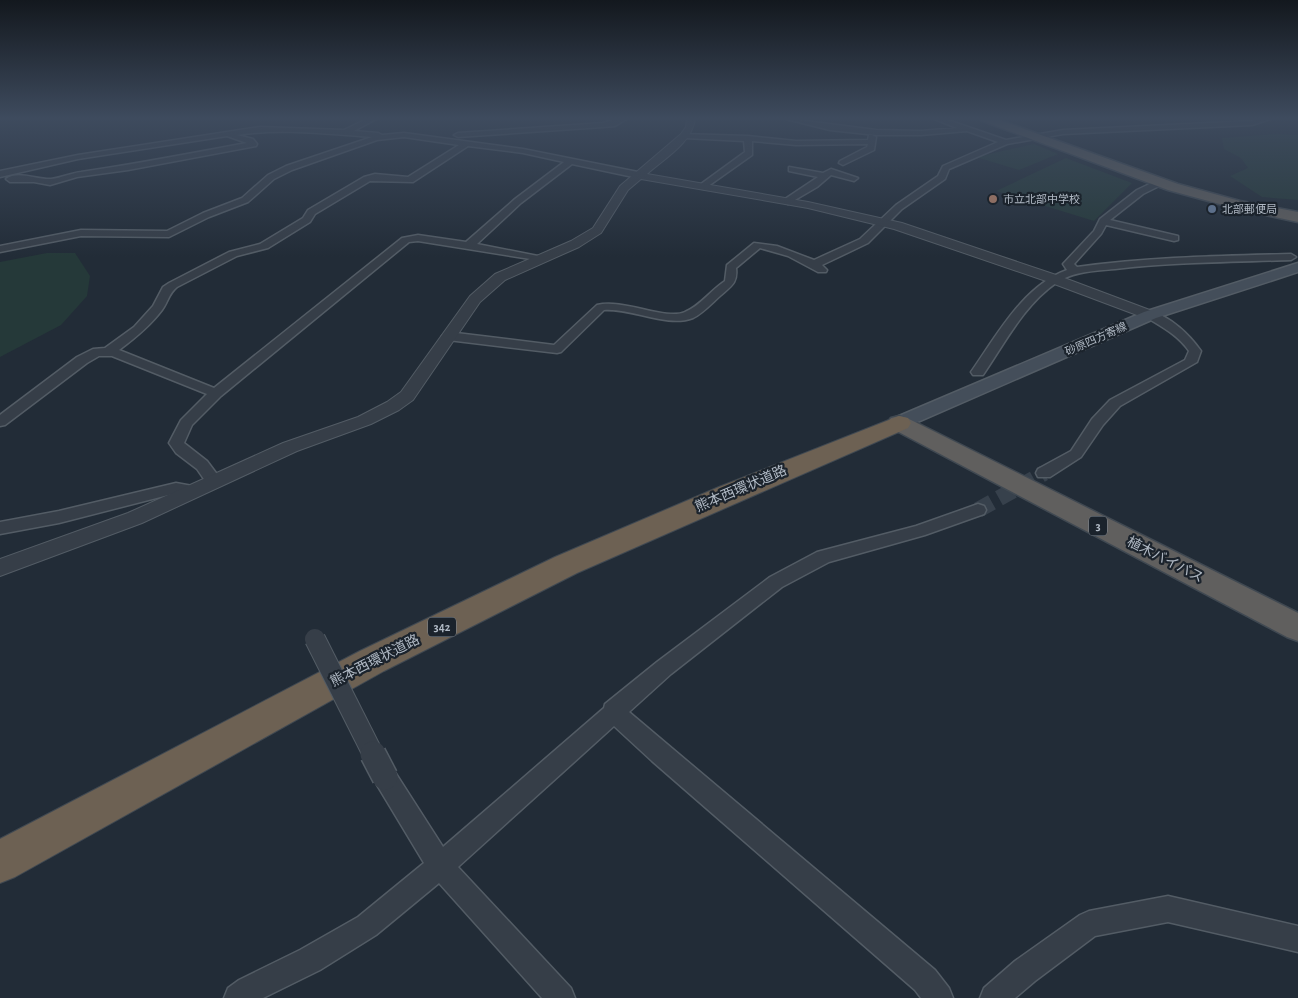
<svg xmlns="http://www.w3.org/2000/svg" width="1298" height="998" font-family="'Alegreya Sans','Noto Sans JP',sans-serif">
  <rect width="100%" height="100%" fill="#222c37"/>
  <g fill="#253939">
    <path d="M 1277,134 L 1298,135 L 1298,200 L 1262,197 L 1230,176 L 1248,168 L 1241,158 L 1224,149 L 1222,138 Z"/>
    <path d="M 1034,144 L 1058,154 L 1019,170 L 976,157 Z"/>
    <path d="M 1066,158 L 1132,183 L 1094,221 L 996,191 Z"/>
    <path d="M 47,253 L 75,253 L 90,276 L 87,296 L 61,325 L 0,357 L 0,262 Z"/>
  </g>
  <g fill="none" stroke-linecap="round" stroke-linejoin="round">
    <path stroke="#37414c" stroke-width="16" stroke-dasharray="16 8" stroke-linecap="butt" d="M 978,510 L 1044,473"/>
    <defs>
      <g id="minor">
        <path d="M 369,118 L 378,118 L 354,131 L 378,133 L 382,135 L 404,133 L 523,149 L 638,172 L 642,175 L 638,178 L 572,164 L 521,203 L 477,244 L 543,257 L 544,259 L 543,261 L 418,241 L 409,242 L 221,396 L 192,425 L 184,443 L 207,461 L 222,481 L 220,485 L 214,486 L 208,485 L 197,469 L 176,453 L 169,443 L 181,420 L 207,394 L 112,356 L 99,356 L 87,363 L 5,425 L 0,426 L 0,415 L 77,357 L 93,349 L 105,348 L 134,327 L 153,306 L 163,287 L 169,283 L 229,252 L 260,244 L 303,218 L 308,210 L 364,177 L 375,174 L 408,177 L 459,145 L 404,137 L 377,140 L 292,170 L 274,179 L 248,202 L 209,217 L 169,237 L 81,236 L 0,252 L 0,246 L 81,230 L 167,231 L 203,213 L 242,198 L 268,175 L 286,166 L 372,137 C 327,134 282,128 237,135 L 253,139 L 257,144 L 256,146 L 128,170 L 77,177 L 50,185 L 34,182 L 10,182 L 6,179 C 17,170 38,180 51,179 C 61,178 71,173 81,172 C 137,164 192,153 247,143 L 227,136 L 78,159 L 0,177 L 0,171 L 78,155 L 260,127 L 344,130 ZM 468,146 L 523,153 L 564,162 L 515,199 L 466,242 L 418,235 L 402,238 L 214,388 L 119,350 C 135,338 150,326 162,310 C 168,302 169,293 177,287 L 237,256 L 268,248 L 310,222 L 315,214 L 370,181 L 413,182 Z"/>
        <path d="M 619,118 L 628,118 L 615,126 L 603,127 L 458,137 L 454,135 L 458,133 L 603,123 Z"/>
        <path d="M 782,118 L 876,130 L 921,131 L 957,128 L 932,118 L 942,118 L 1006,140 L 1063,130 L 1252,121 L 1262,118 L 1273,118 L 1252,125 L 1063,134 L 1007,144 L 949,169 L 945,179 L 902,209 L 868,243 L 822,265 L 827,270 L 826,272 L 818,272 L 788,256 L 760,248 L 736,268 C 738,283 731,286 720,296 C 712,303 703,313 693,318 C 667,328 632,308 604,310 L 561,352 L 557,353 L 448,340 L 442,336 L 448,332 L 554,345 L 597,305 C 623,298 666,321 685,312 C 700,306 711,290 725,281 L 727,265 L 754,243 L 777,246 L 814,260 L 860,239 L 896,205 L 938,176 L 943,166 L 998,142 L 967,131 L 921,135 L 876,135 L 830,130 Z"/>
        <path d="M 682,134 L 748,136 L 796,141 L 868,140 L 869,135 L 872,135 L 876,137 L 874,150 L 843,165 L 839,163 L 840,161 L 867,147 L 868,144 L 796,145 L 752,141 L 752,155 L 704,189 L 701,188 L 701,184 L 745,152 L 744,141 L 685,138 L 681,136 Z"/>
        <path d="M 789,167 L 823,173 L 831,169 L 858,178 L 854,181 L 831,175 L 817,187 L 788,204 L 783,201 L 785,199 L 818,177 L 789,171 Z"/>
        <path d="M 1160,179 L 1163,180 L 1163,184 L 1143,194 L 1110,220 L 1178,236 L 1178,240 L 1174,241 L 1106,225 L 1101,234 L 1074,264 L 1077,267 C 1148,257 1219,256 1291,254 L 1296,257 L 1291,260 C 1232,262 1174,262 1115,269 C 1096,271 1073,271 1056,283 C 1024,305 1005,343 983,375 L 973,375 L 971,372 C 997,335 1023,286 1067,270 L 1063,264 L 1094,231 L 1100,219 L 1137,190 Z"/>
        <path d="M 1150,311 C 1171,317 1189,334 1201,351 L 1197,362 L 1120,406 L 1103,425 L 1081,457 L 1050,477 L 1038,477 L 1036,473 L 1038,469 L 1071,451 L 1092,419 L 1110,400 L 1185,360 L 1189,351 C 1178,335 1162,327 1146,317 L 1144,315 L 1146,313 Z"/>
        <path d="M 176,483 L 198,487 L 200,491 L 198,495 L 192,496 L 176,493 L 59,523 L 0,534 L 0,522 L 59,511 Z"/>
        <path d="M 978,504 L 984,506 L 986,510 L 984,514 L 925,535 L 829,562 L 782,587 L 671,674 L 629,712 L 935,970 L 949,988 L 953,998 L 921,998 L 915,990 L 652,761 L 614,726 L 458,867 L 571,988 L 575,998 L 542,998 L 439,883 L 376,935 L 320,970 L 263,998 L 224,998 L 228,988 L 239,980 L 300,950 L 358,917 L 424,863 L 377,785 L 374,777 L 377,769 L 385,766 L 393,769 L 443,847 L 604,708 L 605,704 L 657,662 L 770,577 L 817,552 L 916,526 Z"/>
        <path d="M 1168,896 L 1298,926 L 1298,952 L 1168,922 L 1095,936 L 1035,981 L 1015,998 L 980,998 L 984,988 L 1015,961 L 1080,915 L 1089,911 Z"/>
      </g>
      <path id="tertiary" d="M 687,118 L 695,118 C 693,142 665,158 647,174 L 808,202 L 902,223 L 1059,276 L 1155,312 L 1157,315 L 1155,318 L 1145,318 L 1049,282 L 894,229 L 808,208 L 641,179 L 628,190 L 601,233 L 579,247 L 505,280 L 480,302 L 413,400 L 399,410 L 371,424 L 297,451 L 142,523 L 0,576 L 0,559 L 128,513 L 283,443 L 358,417 L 387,402 L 401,392 L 470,296 L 495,274 L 571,241 L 593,228 L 620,186 L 681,134 L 686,127 Z"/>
      <path id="secondary" d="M 1298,263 L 1298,272 L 1156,318 L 906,427 L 899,429 L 892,427 L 889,423 L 892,419 L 1144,312 Z"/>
      <g id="trunk">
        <path d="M 979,118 L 994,118 L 1178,184 L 1240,201 L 1298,212 L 1298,222 L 1238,209 L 1168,190 L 980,120 Z"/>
        <path d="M 899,416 L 907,418 L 1298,613 L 1298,641 L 1287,637 L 891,428 L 887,423 L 891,418 Z"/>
      </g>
      <path id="motorway" d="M 899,416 L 908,418 L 911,423 L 908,428 L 577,573 L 384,671 L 15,877 L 0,883 L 0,839 L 360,651 L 555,557 L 719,487 Z"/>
    </defs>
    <use href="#minor" stroke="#535c65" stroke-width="3"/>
    <use href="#tertiary" stroke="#535c65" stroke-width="2"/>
    <use href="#secondary" stroke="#535c65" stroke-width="3"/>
    <use href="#trunk" stroke="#404952" stroke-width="3"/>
    <use href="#motorway" stroke="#404952" stroke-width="2"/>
    <use href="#minor" fill="#363e48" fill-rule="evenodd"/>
    <use href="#tertiary" fill="#363e48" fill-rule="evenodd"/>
    <use href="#secondary" fill="#444e5a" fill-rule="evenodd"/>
    <use href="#trunk" fill="#605f5e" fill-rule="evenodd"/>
    <use href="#motorway" fill="#6d6153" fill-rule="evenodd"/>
    <defs>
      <path id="minor-bridge-far1" d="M 315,639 L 374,756"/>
      <path id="minor-bridge" d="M 373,754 L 385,777"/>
    </defs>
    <use href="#minor-bridge-far1" stroke="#535c65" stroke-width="22" stroke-linecap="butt"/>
    <use href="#minor-bridge" stroke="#535c65" stroke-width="28" stroke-linecap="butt"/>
    <use href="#minor-bridge-far1" stroke="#363e48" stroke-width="20"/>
    <use href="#minor-bridge" stroke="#363e48" stroke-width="25"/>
  </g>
  <linearGradient id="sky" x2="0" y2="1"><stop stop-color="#13181e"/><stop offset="0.46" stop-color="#3e4b5e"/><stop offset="1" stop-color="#3e4b5e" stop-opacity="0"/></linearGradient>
  <rect width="1298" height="257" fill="url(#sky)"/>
  <circle fill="#8d6e63" stroke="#1b232c" stroke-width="2" cx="993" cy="199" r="5"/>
  <circle fill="#5c6f8a" stroke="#1b232c" stroke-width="2" cx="1212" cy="209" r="5"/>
  <g text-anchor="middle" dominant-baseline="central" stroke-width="4.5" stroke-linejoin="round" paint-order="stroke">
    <g font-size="11" fill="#b0b9c4" stroke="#1b232c" text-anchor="start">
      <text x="1003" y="199">市立北部中学校</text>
      <text x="1222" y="209">北部郵便局</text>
    </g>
    <g font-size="11" fill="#b0b9c4" stroke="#1b232c">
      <text transform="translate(1096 339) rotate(-24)">砂原四方寄線</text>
    </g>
    <g fill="#1b232c" stroke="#838c96" stroke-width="1">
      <rect x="1089" y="516.5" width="18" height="19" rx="4"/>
      <rect x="428" y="617.5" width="28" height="19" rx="4"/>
    </g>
    <g font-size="12" font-weight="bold" fill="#b0b9c4">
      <text x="1098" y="526">3</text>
      <text x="442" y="627">342</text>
    </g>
    <g font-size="14" fill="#b0b9c4" stroke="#1b232c">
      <text transform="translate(741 489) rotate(-23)">熊本西環状道路</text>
      <text transform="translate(1165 560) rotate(27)">植木バイパス</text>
      <text transform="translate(375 661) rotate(-27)">熊本西環状道路</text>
    </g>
  </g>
</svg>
